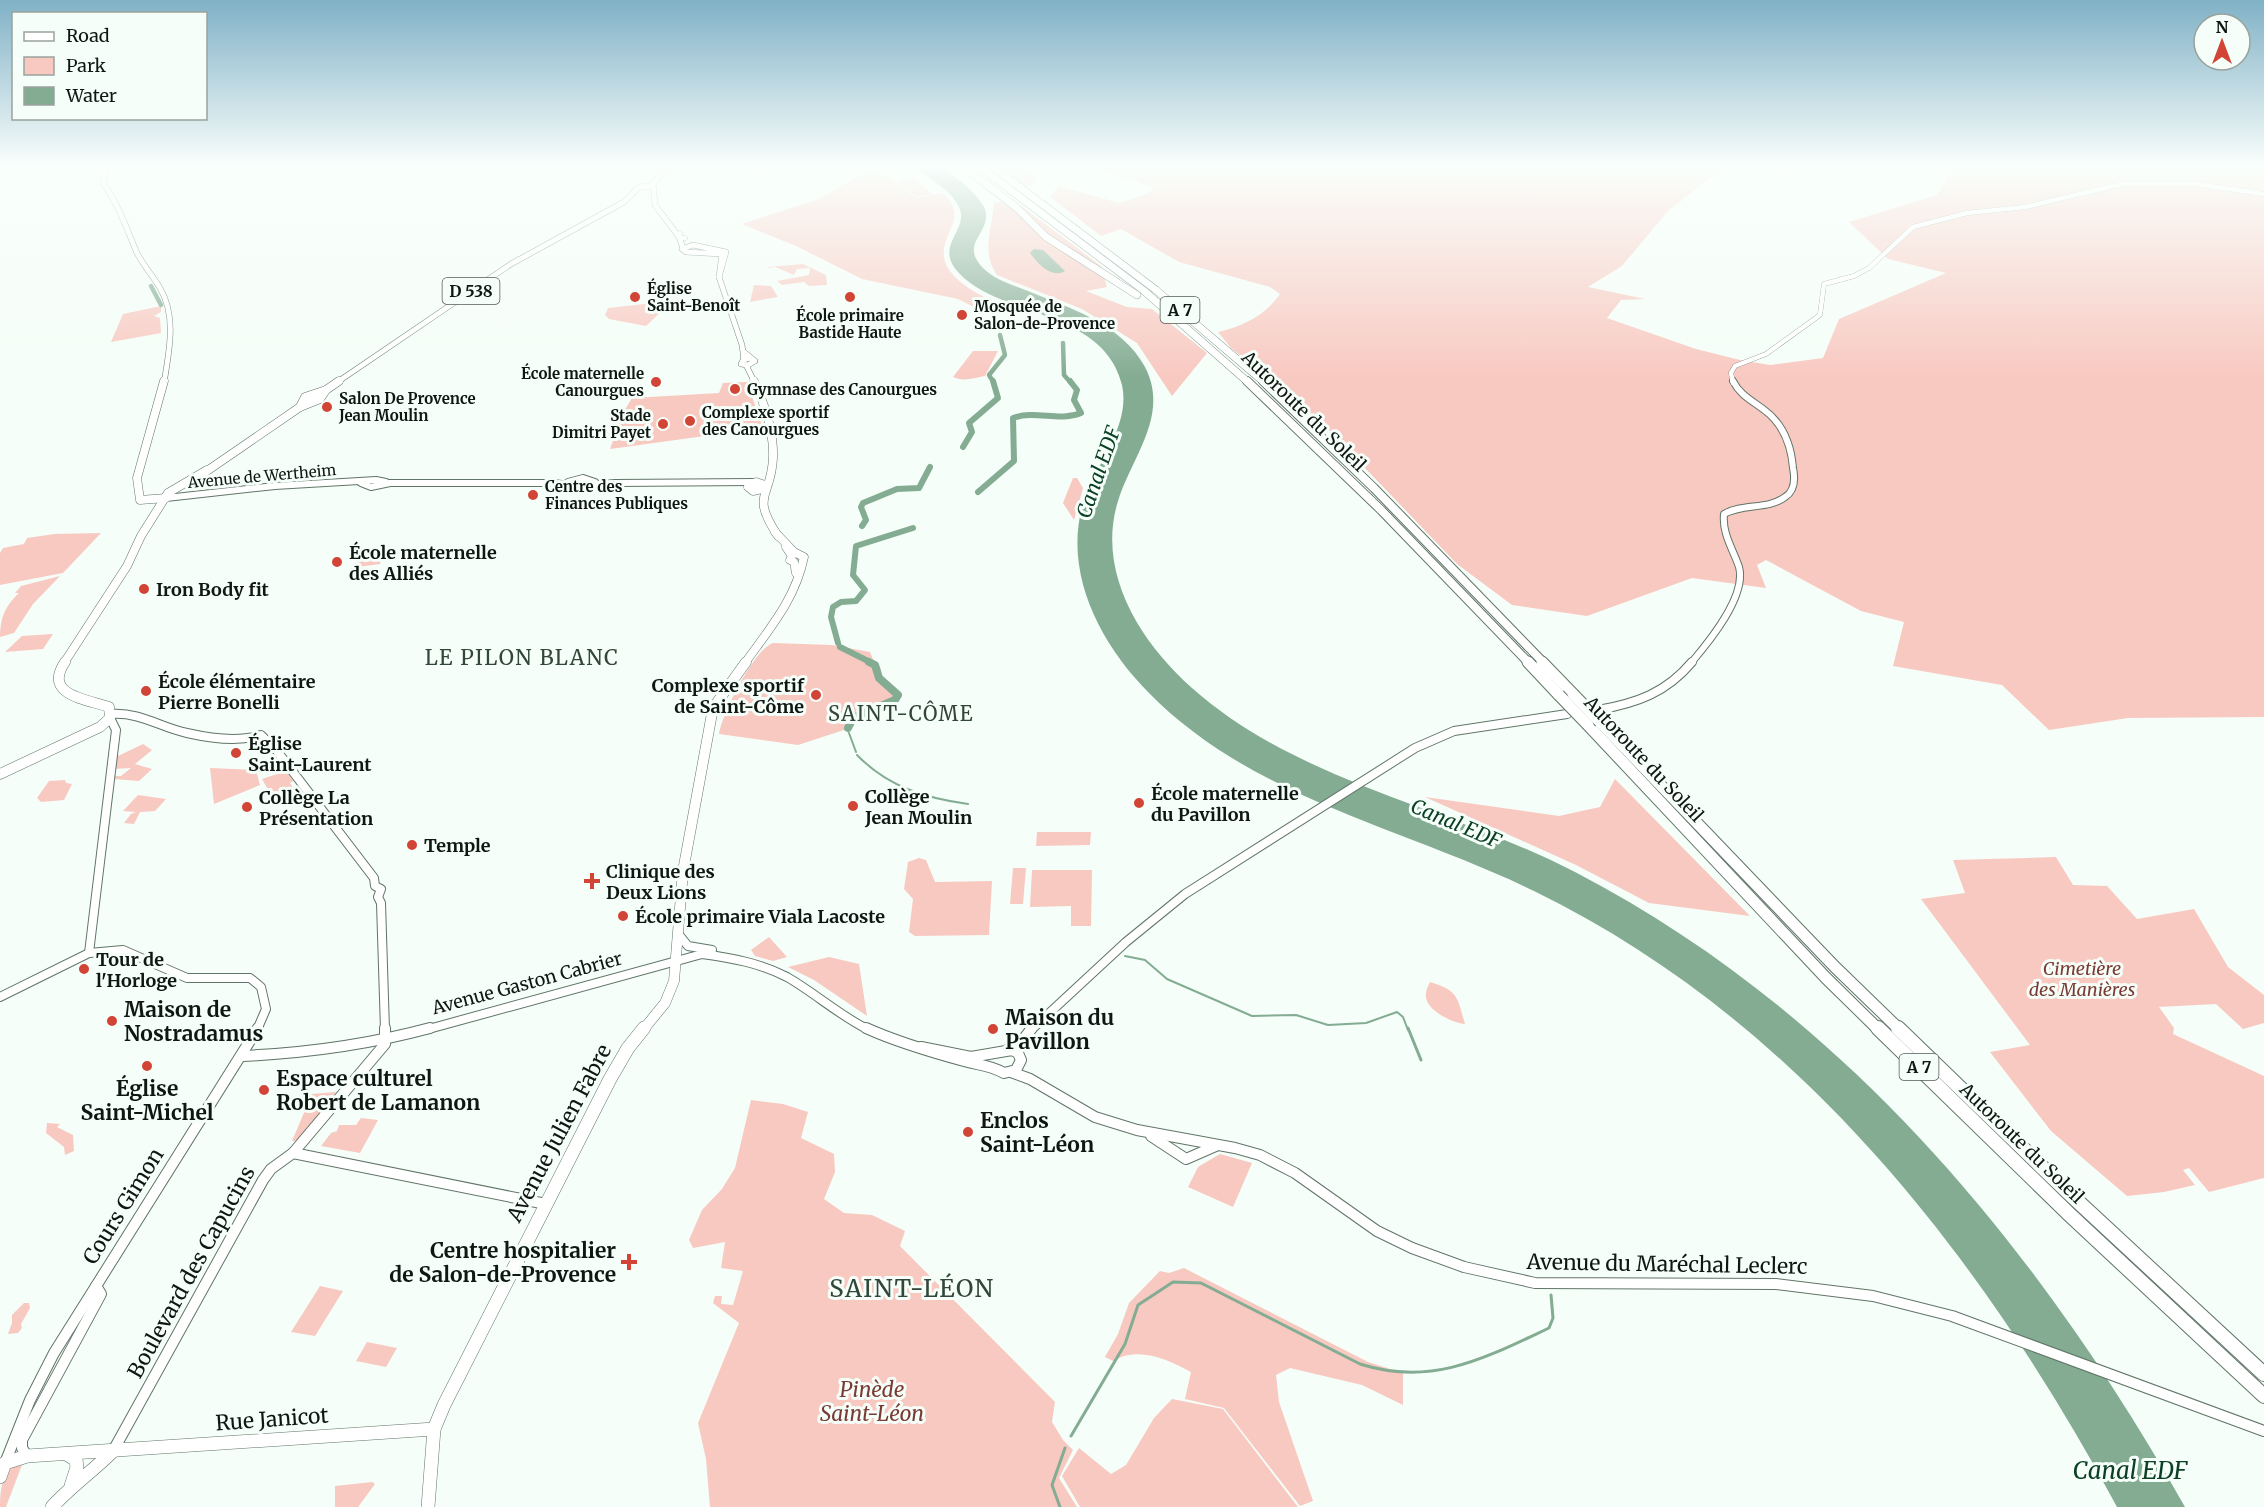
<svg xmlns="http://www.w3.org/2000/svg" width="2264" height="1507" font-family="Merriweather,serif">
  <rect width="100%" height="100%" fill="#f5fef8"/>
  <g fill="#f8c9c1">
    <path d="M 1001,167 C 1016,167 1031,166 1037,182 L 1025,188 Z"/>
    <path d="M 1095,167 L 1725,167 L 1669,210 L 1622,266 L 1588,287 L 1645,299 L 1621,300 L 1607,318 L 1696,349 L 1740,360 L 1770,365 L 1823,358 L 1839,319 L 1946,273 L 1888,259 L 1849,222 L 1937,195 L 1955,167 L 2264,167 L 2264,717 L 2128,718 L 2049,730 L 2002,685 L 1893,666 L 1904,622 L 1861,611 L 1766,560 L 1757,565 L 1766,588 L 1692,578 L 1587,616 L 1512,605 L 1457,564 L 1319,420 L 1231,348 L 1218,332 C 1243,326 1265,316 1280,294 L 1270,287 L 1179,262 L 1121,229 L 1101,236 L 1050,197 L 1059,186 L 1119,203 L 1147,194 L 1154,188 Z"/>
    <path d="M 867,171 L 891,178 L 916,198 L 942,193 C 978,223 921,241 955,277 C 968,290 983,296 999,305 L 999,309 L 982,316 L 980,310 L 958,299 L 862,279 L 796,246 L 742,224 L 819,199 Z"/>
    <path d="M 913,178 L 932,194 L 916,197 L 897,181 Z"/>
    <path d="M 1012,199 L 1101,266 L 1107,287 L 1086,291 L 1127,307 L 1152,309 L 1207,353 L 1172,396 L 1137,343 L 1082,309 L 997,275 C 981,253 992,228 994,203 Z"/>
    <path d="M 803,264 L 826,275 L 827,285 L 809,286 L 804,282 L 782,285 L 777,281 L 809,275 L 810,268 L 797,269 L 794,275 L 775,267 L 768,268 L 768,267 Z"/>
    <path d="M 754,285 L 771,286 L 778,297 L 750,302 Z"/>
    <path d="M 662,302 L 662,308 L 665,308 L 646,326 L 609,319 L 605,315 L 608,308 Z"/>
    <path d="M 161,306 L 161,312 L 154,316 L 160,318 L 161,333 L 111,342 L 123,314 Z"/>
    <path d="M 973,351 L 998,351 L 985,376 C 974,378 963,382 953,377 Z"/>
    <path d="M 747,382 L 763,428 L 610,449 L 623,413 L 632,398 L 719,393 L 723,383 Z"/>
    <path d="M 1073,478 L 1077,478 L 1083,488 L 1074,520 L 1063,503 Z"/>
    <path d="M 101,533 L 63,573 L 0,585 L 0,553 L 3,548 L 24,544 L 27,538 L 54,534 Z"/>
    <path d="M 384,546 L 380,564 L 358,567 L 363,549 Z"/>
    <path d="M 60,576 L 33,604 L 14,633 L 0,637 C 0,618 5,606 19,593 L 15,593 L 21,586 Z"/>
    <path d="M 53,634 L 43,649 L 5,652 L 22,636 Z"/>
    <path d="M 773,643 L 832,645 L 870,652 L 874,662 L 881,669 L 880,674 L 897,693 L 898,702 L 857,718 L 850,728 L 798,745 L 719,734 C 722,714 754,649 773,643 Z"/>
    <path d="M 143,744 L 152,750 L 135,764 L 152,769 L 139,781 L 113,779 L 114,776 L 121,776 L 131,768 L 114,769 L 116,757 Z"/>
    <path d="M 210,768 L 256,770 L 260,785 L 214,804 Z"/>
    <path d="M 286,771 L 293,781 L 290,783 L 293,788 L 277,797 L 274,791 L 270,793 L 262,779 Z"/>
    <path d="M 1615,779 L 1750,916 L 1649,903 L 1576,865 L 1425,797 L 1559,816 L 1600,807 Z"/>
    <path d="M 65,780 L 66,783 L 72,784 L 64,800 L 41,802 L 37,798 L 49,781 Z"/>
    <path d="M 138,795 L 166,799 L 155,811 L 140,812 L 134,824 L 124,823 L 131,814 L 136,812 L 123,811 Z"/>
    <path d="M 1037,832 L 1091,832 L 1090,845 L 1036,846 Z"/>
    <path d="M 2056,857 L 2073,885 L 2107,886 L 2137,919 L 2194,909 L 2228,967 L 2264,995 L 2264,1023 L 2243,1029 L 2216,1004 L 2159,1007 L 2174,1028 L 2173,1034 L 2264,1076 L 2264,1178 L 2209,1192 L 2189,1168 L 2183,1170 L 2195,1185 L 2164,1192 L 2127,1196 L 2051,1131 L 1990,1052 L 2030,1045 L 1921,899 L 1965,893 L 1953,860 Z"/>
    <path d="M 919,858 L 926,860 L 935,882 L 992,881 L 989,935 L 915,936 L 909,932 L 913,899 L 904,889 L 908,862 Z"/>
    <path d="M 1013,868 L 1026,868 L 1023,904 L 1010,904 Z"/>
    <path d="M 1032,870 L 1092,870 L 1091,926 L 1071,926 L 1071,906 L 1030,907 Z"/>
    <path d="M 769,937 L 787,957 L 773,961 L 755,956 L 751,950 Z"/>
    <path d="M 829,957 L 859,964 L 867,1016 L 814,980 L 788,967 Z"/>
    <path d="M 1430,982 C 1459,991 1457,997 1465,1024 C 1453,1023 1427,1011 1426,997 C 1425,992 1428,986 1430,982 Z"/>
    <path d="M 336,1092 L 300,1142 L 292,1141 L 312,1094 Z"/>
    <path d="M 751,1100 L 783,1104 L 808,1112 L 801,1138 L 834,1154 L 835,1172 L 824,1199 L 844,1213 L 872,1215 L 905,1231 L 900,1246 L 1055,1402 L 1052,1422 L 1063,1440 L 1073,1450 L 1059,1478 L 1077,1507 L 710,1507 L 706,1459 L 698,1423 L 739,1323 L 713,1303 L 715,1296 L 722,1296 L 721,1304 L 733,1305 L 743,1271 L 721,1268 L 725,1242 L 693,1248 L 689,1240 L 702,1210 L 722,1189 L 735,1168 Z"/>
    <path d="M 361,1118 L 378,1120 L 360,1153 L 321,1146 L 331,1133 L 337,1131 L 339,1125 L 356,1125 Z"/>
    <path d="M 47,1123 L 60,1124 L 57,1127 L 73,1135 L 74,1151 L 65,1155 L 64,1147 L 46,1133 Z"/>
    <path d="M 1220,1154 L 1252,1163 L 1233,1207 L 1188,1187 L 1198,1167 Z"/>
    <path d="M 1184,1268 L 1368,1362 L 1403,1373 L 1403,1405 L 1362,1385 L 1290,1368 L 1276,1375 L 1279,1402 L 1313,1501 L 1300,1506 L 1224,1408 L 1185,1399 L 1191,1372 C 1167,1359 1138,1346 1113,1361 L 1105,1357 L 1118,1334 L 1129,1303 L 1160,1271 L 1169,1273 Z"/>
    <path d="M 320,1286 L 343,1291 L 315,1336 L 291,1332 Z"/>
    <path d="M 24,1303 L 29,1303 L 30,1308 L 21,1324 L 22,1328 L 18,1333 L 8,1334 L 12,1323 L 12,1315 Z"/>
    <path d="M 367,1342 L 397,1348 L 386,1367 L 356,1361 Z"/>
    <path d="M 1172,1399 L 1223,1409 L 1298,1507 L 1080,1507 L 1062,1476 L 1079,1448 L 1111,1474 L 1126,1465 L 1154,1418 Z"/>
    <path d="M 23,1462 L 6,1507 L 0,1507 C 0,1488 2,1468 23,1462 Z"/>
    <path d="M 372,1482 L 375,1484 L 358,1507 L 335,1507 L 335,1486 Z"/>
  </g>
  <g fill="#84ac93">
    <path d="M 915,167 C 925,167 937,166 945,170 C 956,176 985,200 986,213 C 988,236 960,244 983,268 C 995,280 1013,285 1028,291 C 1070,308 1122,324 1145,367 C 1170,415 1132,456 1118,501 C 1096,572 1140,642 1192,688 C 1299,783 1450,807 1575,872 C 1843,1011 2038,1247 2185,1507 L 2117,1507 C 1981,1255 1797,1019 1534,891 C 1405,828 1253,799 1149,693 C 1096,640 1057,561 1089,487 C 1103,456 1130,421 1122,385 C 1104,312 1010,318 964,278 C 928,246 971,232 959,207 C 952,191 929,178 915,167 Z"/>
    <path d="M 1034,249 L 1043,250 L 1065,271 C 1052,279 1038,264 1030,253 Z"/>
  </g>
  <g fill="none" stroke-linecap="round" stroke-linejoin="round">
    <g stroke="#84ac93" stroke-width="2">
      <path d="M 849,733 L 856,752"/>
      <path d="M 857,755 C 888,787 925,798 968,804"/>
      <path d="M 1125,956 L 1145,960 L 1167,979 L 1252,1016 L 1296,1015 L 1328,1025 L 1366,1023 L 1397,1012 L 1403,1017 L 1408,1030"/>
    </g>
    <g stroke="#84ac93" stroke-width="3">
      <path d="M 1408,1028 L 1421,1060"/>
      <path d="M 1071,1436 L 1125,1344 L 1138,1305 L 1173,1282 L 1201,1283 L 1360,1364 C 1432,1387 1485,1358 1549,1328 L 1553,1318 L 1551,1295"/>
      <path d="M 1060,1507 L 1052,1485 L 1065,1448"/>
    </g>
    <g stroke="#84ac93" stroke-width="4.5">
      <path d="M 151,286 L 161,305"/>
      <path d="M 1063,343 L 1064,375 L 1071,383"/>
      <path d="M 994,383 L 989,375 L 1005,355 L 1000,335"/>
    </g>
    <g stroke="#84ac93" stroke-width="6">
      <path d="M 963,447 L 972,432 L 969,423 L 998,398 L 993,381"/>
      <path d="M 978,492 L 1014,461 L 1013,418 C 1035,410 1060,422 1081,413 L 1074,400 L 1077,390 L 1070,381"/>
      <path d="M 862,526 L 866,520 L 861,507 L 863,503 L 897,489 L 919,488 L 930,467"/>
      <path d="M 838,643 L 831,617 L 833,607 L 841,602 L 856,601 L 865,590 L 853,575 L 856,546 L 913,528"/>
      <path d="M 840,647 L 872,663"/>
    </g>
    <path stroke="#84ac93" stroke-width="8" d="M 848,728 L 853,718 L 895,700 L 898,695 L 879,678 L 875,665 L 869,662"/>
    <defs>
      <g id="minor-far3">
        <path d="M 680,233 L 680,238 L 685,238"/>
        <path d="M 1733,383 L 1731,373 L 1735,366 L 1766,354 L 1820,315 L 1824,284 L 1854,276 L 1869,268 L 1913,227 L 1967,213 L 2025,207 L 2122,184 L 2196,184 L 2264,194"/>
      </g>
      <g id="minor-far2">
        <path d="M 568,482 L 583,478 L 595,482"/>
        <path d="M 361,483 L 371,487 L 390,483 L 553,483 L 579,486 L 615,483 L 754,482"/>
        <path d="M 166,498 L 275,486 L 376,480 L 386,482"/>
        <path d="M 1691,663 C 1709,642 1747,596 1739,567 C 1733,549 1722,534 1724,514 C 1743,503 1768,510 1785,497 C 1795,491 1795,478 1793,468 C 1791,444 1783,423 1763,409 C 1751,400 1740,395 1733,381"/>
      </g>
      <g id="minor-far1">
        <path d="M 1598,710 C 1637,703 1666,693 1692,662"/>
        <path d="M 111,714 C 141,712 159,727 187,733 C 209,738 240,742 261,735 L 277,751 L 374,878 L 375,886 L 381,889 L 378,897 L 381,903 L 385,1030"/>
        <path d="M 680,936 L 688,946 L 712,950"/>
        <path d="M 89,953 L 116,730 L 110,718"/>
        <path d="M 0,997 L 89,953 L 123,950 L 187,978 L 250,978 L 261,987 L 266,1009 L 257,1030"/>
        <path d="M 425,1030 L 702,954 C 732,958 760,963 787,977 C 815,993 840,1016 869,1030"/>
        <path d="M 1031,1030 L 1126,942 L 1185,894 L 1415,748 L 1454,731 L 1567,714"/>
      </g>
      <g id="minor">
        <path d="M 866,1028 C 897,1042 931,1052 964,1061 C 981,1066 987,1064 1004,1073 L 1016,1070 L 1021,1060 L 1018,1053 L 1012,1050 L 971,1057 L 921,1047"/>
        <path d="M 1008,1049 L 1022,1041 L 1032,1028"/>
        <path d="M 242,1056 C 307,1053 367,1045 430,1028"/>
        <path d="M 1011,1072 L 1030,1079 L 1095,1117 L 1137,1130 L 1235,1148 L 1260,1155 L 1295,1173 L 1377,1231 L 1412,1248 L 1464,1267 L 1535,1283 L 1776,1284 L 1873,1296 L 1952,1316 L 2264,1431"/>
        <path d="M 1151,1136 L 1186,1159 L 1218,1145"/>
        <path d="M 293,1153 L 546,1204"/>
        <path d="M 113,1451 L 263,1180 L 271,1169 L 293,1153 L 385,1044 L 385,1028"/>
        <path d="M 27,1456 L 22,1448 L 22,1440 L 101,1294 L 96,1286"/>
        <path d="M 5,1463 L 30,1400 L 54,1353 L 258,1028"/>
      </g>
      <g id="major-far3">
        <path d="M 107,167 L 103,182 C 119,206 126,227 137,253 C 143,265 153,276 160,288 C 177,317 169,351 164,383"/>
        <path d="M 667,167 L 653,184 L 655,205 L 679,237 L 683,248"/>
        <path d="M 693,245 L 726,252 L 719,277 L 722,254 L 686,252 L 682,249 Z"/>
        <path d="M 719,277 L 742,345 L 744,360"/>
        <path d="M 744,352 L 755,361 L 748,365 L 741,364 L 743,360 L 750,358"/>
        <path d="M 746,365 L 755,383"/>
        <path d="M 336,383 L 511,264 L 624,202 L 639,187 L 652,186"/>
      </g>
      <g id="major-far2">
        <path d="M 164,381 L 137,478 L 140,500 L 166,498"/>
        <path d="M 754,381 C 765,405 774,433 773,458 C 771,499 750,494 778,536"/>
        <path d="M 300,407 L 305,397 L 326,390 L 339,381"/>
        <path d="M 204,473 L 300,407 L 320,399 L 326,390"/>
        <path d="M 762,489 L 753,491 L 748,487 L 756,482 L 765,485"/>
        <path d="M 786,547 L 792,556 L 790,560 L 794,562 L 796,573"/>
        <path d="M 64,663 L 127,566 L 141,536 L 168,493 L 207,470"/>
        <path d="M 745,663 C 770,628 795,600 804,557 L 794,552 L 775,532"/>
      </g>
      <g id="major-far1">
        <path d="M 0,774 L 100,727 L 110,718 L 109,707 C 85,699 43,695 65,662"/>
        <path d="M 643,1030 L 665,1003 L 674,981 L 683,871 L 713,708 L 746,662"/>
      </g>
      <g id="major">
        <path d="M 68,1455 L 76,1460 L 77,1467 L 71,1486"/>
        <path d="M 0,1477 L 5,1463 L 27,1456 L 434,1429"/>
        <path d="M 52,1507 C 71,1486 93,1471 113,1451"/>
        <path d="M 428,1507 L 434,1429 L 444,1405 L 610,1079 L 628,1048 L 644,1028"/>
      </g>
      <g id="highway-far3">
        <path d="M 964,167 L 1016,207 L 1046,237 L 1137,295"/>
        <path d="M 980,167 L 1143,290 L 1249,383"/>
        <path d="M 993,167 L 1156,290 L 1265,383"/>
      </g>
      <g id="highway-far2">
        <path d="M 1247,381 L 1381,510 L 1529,663"/>
        <path d="M 1263,381 L 1374,488 L 1544,663"/>
      </g>
      <g id="highway-far1">
        <path d="M 1528,662 L 1559,695"/>
        <path d="M 1542,662 L 1573,694"/>
        <path d="M 1600,722 L 1835,967 L 1900,1030"/>
        <path d="M 1588,725 L 1826,978 L 1879,1030"/>
      </g>
      <g id="highway">
        <path d="M 1878,1028 L 2070,1215 L 2264,1396"/>
        <path d="M 1898,1028 L 2073,1197 L 2264,1374"/>
      </g>
    </defs>
    <use href="#minor-far3" stroke="#617568" stroke-width="5"/>
    <use href="#minor-far2" stroke="#617568" stroke-width="8"/>
    <use href="#minor-far1" stroke="#617568" stroke-width="10"/>
    <use href="#minor" stroke="#617568" stroke-width="12"/>
    <use href="#major-far3" stroke="#617568" stroke-width="6"/>
    <use href="#major-far2" stroke="#617568" stroke-width="9"/>
    <use href="#major-far1" stroke="#617568" stroke-width="11"/>
    <use href="#major" stroke="#617568" stroke-width="14"/>
    <use href="#highway-far3" stroke="#617568" stroke-width="8"/>
    <use href="#highway-far2" stroke="#617568" stroke-width="10"/>
    <use href="#highway-far1" stroke="#617568" stroke-width="13"/>
    <use href="#highway" stroke="#617568" stroke-width="16"/>
    <use href="#minor-far3" stroke="#fff" stroke-width="4.5"/>
    <use href="#minor-far2" stroke="#fff" stroke-width="6"/>
    <use href="#minor-far1" stroke="#fff" stroke-width="8"/>
    <use href="#minor" stroke="#fff" stroke-width="10"/>
    <use href="#major-far3" stroke="#fff" stroke-width="5"/>
    <use href="#major-far2" stroke="#fff" stroke-width="8"/>
    <use href="#major-far1" stroke="#fff" stroke-width="10"/>
    <use href="#major" stroke="#fff" stroke-width="13"/>
    <use href="#highway-far3" stroke="#fff" stroke-width="7"/>
    <use href="#highway-far2" stroke="#fff" stroke-width="8"/>
    <use href="#highway-far1" stroke="#fff" stroke-width="11"/>
    <use href="#highway" stroke="#fff" stroke-width="14"/>
    <defs>
      <g id="highway-bridge">
        <path d="M 1573,694 L 1600,722"/>
        <path d="M 1559,695 L 1588,725"/>
      </g>
    </defs>
    <use href="#highway-bridge" stroke="#617568" stroke-width="13" stroke-linecap="butt"/>
    <use href="#highway-bridge" stroke="#fff" stroke-width="11"/>
  </g>
  <linearGradient id="sky" x2="0" y2="1"><stop stop-color="#80b1c6"/><stop offset="0.44" stop-color="#fafffc"/><stop offset="1" stop-color="#fafffc" stop-opacity="0"/></linearGradient>
  <rect width="2264" height="378" fill="url(#sky)"/>
  <g fill="#d14436" stroke="#f5fef8" stroke-width="2">
    <circle cx="635" cy="297" r="6"/>
    <circle cx="850" cy="297" r="6"/>
    <circle cx="962" cy="315" r="6"/>
    <circle cx="656" cy="382" r="6"/>
    <circle cx="735" cy="389" r="6"/>
    <circle cx="327" cy="407" r="6"/>
    <circle cx="690" cy="421" r="6"/>
    <circle cx="663" cy="424" r="6"/>
    <circle cx="533" cy="495" r="6"/>
    <circle cx="337" cy="562" r="6"/>
    <circle cx="144" cy="589" r="6"/>
    <circle cx="146" cy="691" r="6"/>
    <circle cx="816" cy="695" r="6"/>
    <circle cx="236" cy="753" r="6"/>
    <circle cx="1139" cy="803" r="6"/>
    <circle cx="853" cy="806" r="6"/>
    <circle cx="247" cy="807" r="6"/>
    <circle cx="412" cy="845" r="6"/>
    <path d="M589 872h6v6h6v6h-6v6h-6v-6h-6v-6h6z"/>
    <circle cx="623" cy="916" r="6"/>
    <circle cx="84" cy="969" r="6"/>
    <circle cx="112" cy="1021" r="6"/>
    <circle cx="993" cy="1029" r="6"/>
    <circle cx="147" cy="1066" r="6"/>
    <circle cx="264" cy="1090" r="6"/>
    <circle cx="968" cy="1132" r="6"/>
    <path d="M626 1253h6v6h6v6h-6v6h-6v-6h-6v-6h6z"/>
  </g>
  <g text-anchor="middle" dominant-baseline="central" stroke-width="6" stroke-linejoin="round" paint-order="stroke">
    <g font-size="15" font-weight="bold" fill="#0f1712" stroke="#f5fef8" text-anchor="start">
      <text x="647" y="288">Église<tspan x="647" dy="17">Saint-Benoît</tspan></text>
      <text x="974" y="306">Mosquée de<tspan x="974" dy="17">Salon-de-Provence</tspan></text>
      <text x="850" y="315" text-anchor="middle">École primaire<tspan x="850" dy="17">Bastide Haute</tspan></text>
      <text x="644" y="373" text-anchor="end">École maternelle<tspan x="644" dy="17">Canourgues</tspan></text>
      <text x="747" y="389">Gymnase des Canourgues</text>
      <text x="339" y="398">Salon De Provence<tspan x="339" dy="17">Jean Moulin</tspan></text>
      <text x="702" y="412">Complexe sportif<tspan x="702" dy="17">des Canourgues</tspan></text>
      <text x="651" y="415" text-anchor="end">Stade<tspan x="651" dy="17">Dimitri Payet</tspan></text>
      <text x="545" y="486">Centre des<tspan x="545" dy="17">Finances Publiques</tspan></text>
    </g>
    <g font-size="15" fill="#0f1712" stroke="#f5fef8">
      <text transform="translate(262 476) rotate(-5)">Avenue de Wertheim</text>
    </g>
    <g fill="#f5fef8" stroke="#545c57" stroke-width="1.5">
      <rect x="442.5" y="278" width="57" height="26" rx="4.5"/>
      <rect x="1160.5" y="297" width="39" height="26" rx="4.5"/>
      <rect x="1899.5" y="1054" width="39" height="26" rx="4.5"/>
    </g>
    <g font-size="16" font-weight="bold" fill="#0f1712">
      <text x="471" y="291">D 538</text>
      <text x="1180" y="310">A 7</text>
      <text x="1919" y="1067">A 7</text>
    </g>
    <g font-size="18" fill="#0f1712" stroke="#f5fef8">
      <text transform="translate(1304 411) rotate(44)">Autoroute du Soleil</text>
      <text transform="translate(1644 759) rotate(47)">Autoroute du Soleil</text>
      <text transform="translate(527 983) rotate(-15)">Avenue Gaston Cabrier</text>
      <text transform="translate(2022 1143) rotate(44)">Autoroute du Soleil</text>
    </g>
    <g font-size="18" font-weight="bold" fill="#0f1712" stroke="#f5fef8" text-anchor="start">
      <text x="349" y="552">École maternelle<tspan x="349" dy="21">des Alliés</tspan></text>
      <text x="156" y="589">Iron Body fit</text>
      <text x="158" y="681">École élémentaire<tspan x="158" dy="21">Pierre Bonelli</tspan></text>
      <text x="804" y="685" text-anchor="end">Complexe sportif<tspan x="804" dy="21">de Saint-Côme</tspan></text>
      <text x="248" y="743">Église<tspan x="248" dy="21">Saint-Laurent</tspan></text>
      <text x="1151" y="793">École maternelle<tspan x="1151" dy="21">du Pavillon</tspan></text>
      <text x="865" y="796">Collège<tspan x="865" dy="21">Jean Moulin</tspan></text>
      <text x="259" y="797">Collège La<tspan x="259" dy="21">Présentation</tspan></text>
      <text x="424" y="845">Temple</text>
      <text x="606" y="871">Clinique des<tspan x="606" dy="21">Deux Lions</tspan></text>
      <text x="635" y="916">École primaire Viala Lacoste</text>
      <text x="96" y="959">Tour de<tspan x="96" dy="21">l'Horloge</tspan></text>
    </g>
    <g font-size="18" font-style="italic" fill="#793b33" stroke="#f5fef8">
      <text x="2082" y="968">Cimetière<tspan x="2082" dy="21">des Manières</tspan></text>
    </g>
    <g font-size="20" font-style="italic" fill="#0b4026" stroke="#f5fef8">
      <text transform="translate(1098 472) rotate(-71)">Canal EDF</text>
      <text transform="translate(1456 823) rotate(23)">Canal EDF</text>
    </g>
    <g font-size="20" letter-spacing="1.5" fill="#33463a" stroke="#f5fef8">
      <text x="901" y="713">SAINT-CÔME</text>
    </g>
    <g font-size="21" letter-spacing="1.5" fill="#33463a" stroke="#f5fef8">
      <text x="522" y="657">LE PILON BLANC</text>
    </g>
    <g font-size="21" font-weight="bold" fill="#0f1712" stroke="#f5fef8" text-anchor="start">
      <text x="124" y="1009">Maison de<tspan x="124" dy="24">Nostradamus</tspan></text>
      <text x="1005" y="1017">Maison du<tspan x="1005" dy="24">Pavillon</tspan></text>
      <text x="276" y="1078">Espace culturel<tspan x="276" dy="24">Robert de Lamanon</tspan></text>
      <text x="147" y="1088" text-anchor="middle">Église<tspan x="147" dy="24">Saint-Michel</tspan></text>
      <text x="980" y="1120">Enclos<tspan x="980" dy="24">Saint-Léon</tspan></text>
      <text x="616" y="1250" text-anchor="end">Centre hospitalier<tspan x="616" dy="24">de Salon-de-Provence</tspan></text>
    </g>
    <g font-size="21" fill="#0f1712" stroke="#f5fef8">
      <text transform="translate(559 1133) rotate(-62)">Avenue Julien Fabre</text>
      <text transform="translate(123 1206) rotate(-58)">Cours Gimon</text>
      <text transform="translate(1667 1264) rotate(1)">Avenue du Maréchal Leclerc</text>
      <text transform="translate(191 1272) rotate(-61)">Boulevard des Capucins</text>
      <text transform="translate(272 1419) rotate(-4)">Rue Janicot</text>
    </g>
    <g font-size="21" font-style="italic" fill="#793b33" stroke="#f5fef8">
      <text x="872" y="1389">Pinède<tspan x="872" dy="24">Saint-Léon</tspan></text>
    </g>
    <g font-size="24" letter-spacing="1.5" fill="#33463a" stroke="#f5fef8">
      <text x="912" y="1288">SAINT-LÉON</text>
    </g>
    <g font-size="24" font-style="italic" fill="#0b4026" stroke="#f5fef8">
      <text x="2130" y="1470">Canal EDF</text>
    </g>
  </g>
  <rect x="12" y="12" width="195" height="108" fill="#f5fef8" stroke="#99a29c" stroke-width="1.5"/>
  <rect x="24" y="32" width="30" height="9" fill="#ffffff" stroke="#99a29c" stroke-width="1.5"/>
  <text x="66" y="42" font-size="18" fill="#0f1712">Road</text>
  <rect x="24" y="57" width="30" height="18" fill="#f8c9c1" stroke="#99a29c" stroke-width="1.5"/>
  <text x="66" y="72" font-size="18" fill="#0f1712">Park</text>
  <rect x="24" y="87" width="30" height="18" fill="#84ac93" stroke="#99a29c" stroke-width="1.5"/>
  <text x="66" y="102" font-size="18" fill="#0f1712">Water</text>
  <g transform="translate(2222 42)"><circle r="28" fill="#f5fef8" stroke="#99a29c" stroke-width="1.5"/>
  <path d="M0-4.5L10 22L0 15L-10 22Z" fill="#d14436"/>
  <text y="-9" font-size="16" font-weight="bold" text-anchor="middle" fill="#0f1712">N</text>
  </g>
</svg>
